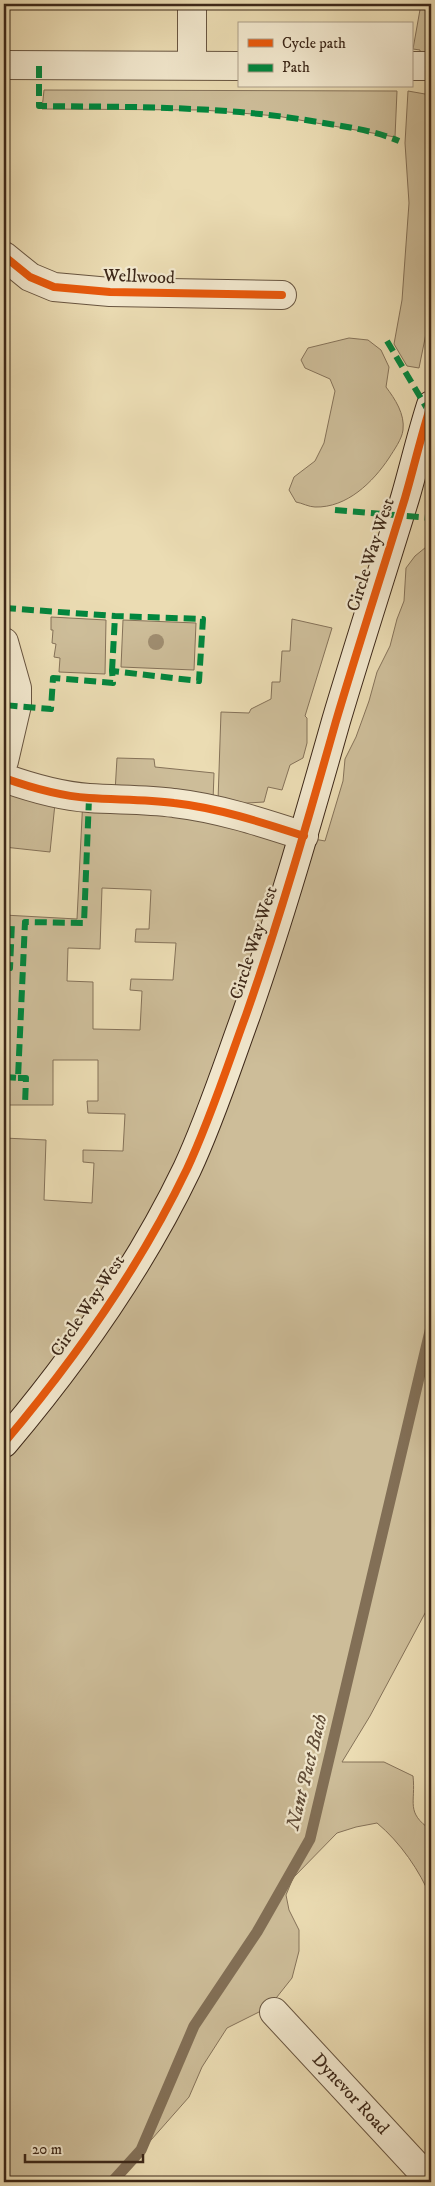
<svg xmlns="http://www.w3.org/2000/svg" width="435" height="2186" font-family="'IM FELL DW Pica',serif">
  <rect width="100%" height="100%" fill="#ebdcb3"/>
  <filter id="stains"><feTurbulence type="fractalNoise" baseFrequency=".004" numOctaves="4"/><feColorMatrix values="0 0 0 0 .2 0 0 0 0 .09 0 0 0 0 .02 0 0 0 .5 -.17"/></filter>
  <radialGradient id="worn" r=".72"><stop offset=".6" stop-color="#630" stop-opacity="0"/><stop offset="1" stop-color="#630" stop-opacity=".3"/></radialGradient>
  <g fill="#cdbd99" stroke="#857259" fill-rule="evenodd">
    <path d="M 421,4 L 431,4 L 431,54 L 420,56 L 420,50 L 413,49 Z"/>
    <path d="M 44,90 L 397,91 L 395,137 L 277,116 L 203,110 L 42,109 Z"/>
    <path d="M 408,91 L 425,94 L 431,98 L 431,309 L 419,368 L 407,366 L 394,344 L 402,300 L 409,203 L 405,143 Z"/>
    <path d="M 349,338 L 368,340 L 381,350 L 389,367 L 386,387 C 395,399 405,414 403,430 C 402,439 394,450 389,458 C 373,482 347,508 315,507 C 309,507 302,503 296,502 L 289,490 L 294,477 L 315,461 L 324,443 L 335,391 L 330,379 L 305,368 L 301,360 L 308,348 Z"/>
    <path d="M 431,543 L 431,1558 L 429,1562 L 431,1565 L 431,1602 L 370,1716 L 342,1762 L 384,1762 L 413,1776 C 416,1803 405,1812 431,1830 L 431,1898 C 420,1871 400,1842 377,1823 L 356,1827 L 337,1833 L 293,1878 L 286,1895 L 289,1910 L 299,1930 L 299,1951 L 292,1978 L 269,2007 L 227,2028 L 202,2067 L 189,2097 L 114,2182 L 4,2182 L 4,1138 L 46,1140 L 44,1200 L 92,1203 L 94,1163 L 83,1162 L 83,1150 L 123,1151 L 125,1114 L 88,1113 L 87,1101 L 98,1101 L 98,1060 L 53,1060 L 53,1105 L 4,1105 L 4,962 L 6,962 L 8,926 L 4,926 L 4,915 L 77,919 L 83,797 L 325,841 L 343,781 L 345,759 L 356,737 L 369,701 L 377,672 L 390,646 L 397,619 L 404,601 L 406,568 L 415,556 ZM 102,888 L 151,890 L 149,929 L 136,929 L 135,942 L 176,943 L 173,980 L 131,979 L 130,990 L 142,991 L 140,1030 L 93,1029 L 93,982 L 67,981 L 68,948 L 100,949 Z"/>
    <path d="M 51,617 L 106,620 L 105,674 L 59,672 L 60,658 L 54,657 L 56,644 L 52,643 L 53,630 L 51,630 Z"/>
    <path d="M 292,619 L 332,628 L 305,716 L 307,718 L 307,743 L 303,758 L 290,765 L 282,790 L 268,787 L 264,802 L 231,804 L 218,801 L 221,712 L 249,713 L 251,709 L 271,699 L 272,682 L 280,682 L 282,651 L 290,651 Z"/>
    <path d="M 123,620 L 196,623 L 194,670 L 121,667 Z"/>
    <path d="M 117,758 L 154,759 L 155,767 L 214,773 L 213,801 L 115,792 Z"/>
    <path d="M 4,778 L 56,794 L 50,852 L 4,847 Z"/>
  </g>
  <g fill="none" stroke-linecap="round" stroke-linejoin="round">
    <path stroke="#826f56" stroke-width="11" d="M 112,2182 L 141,2150 L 194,2026 L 257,1932 L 310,1839 L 431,1327"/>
    <defs>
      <g id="street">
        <path d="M 4,65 L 239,66"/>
        <path d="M 192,65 L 192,4"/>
        <path d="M 411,66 L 431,66"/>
        <path d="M 4,256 L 30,277 L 54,287 L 110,292 L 282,295"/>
        <path d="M 4,642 L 17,688 L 17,705 L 4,761"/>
        <path d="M 4,778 C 32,788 60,796 89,798 C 117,800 146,799 174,803 C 218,808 261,822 304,836"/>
        <path id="s1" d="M 274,2012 L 427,2177"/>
      </g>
      <path id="secondary" d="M 4,1443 C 75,1359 139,1269 187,1169 C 210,1120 227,1067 246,1015 C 280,918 308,820 336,721 C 358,647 382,573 405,498 C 414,467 421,436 431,405"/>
    </defs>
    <use href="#street" stroke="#685540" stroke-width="30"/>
    <use href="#secondary" stroke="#3d2819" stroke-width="30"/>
    <use href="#street" stroke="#f2e8ce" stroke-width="28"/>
    <use href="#secondary" stroke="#f2e8ce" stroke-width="28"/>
    <g stroke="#00873e" stroke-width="6" stroke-dasharray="12 6" stroke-linecap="butt">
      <path d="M 39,66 L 39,106 C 133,107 226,106 318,122 C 346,127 373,130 399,141"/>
      <path d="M 387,341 L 429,412"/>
      <path d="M 335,510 L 431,518"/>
      <path d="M 4,608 L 115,616 L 203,619 L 199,681 L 112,671 L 113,683 L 53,678 L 51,709 L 4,705"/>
      <path d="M 112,671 L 115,616"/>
      <path d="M 4,968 L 10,968 L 12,922"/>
      <path d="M 4,1077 L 18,1078 L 25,922 L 84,923 L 89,798"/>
      <path d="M 18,1078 L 26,1078 L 25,1105"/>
    </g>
    <defs>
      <g id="cycleway">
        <path d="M 4,256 L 30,277 L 54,287 L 110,292 L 282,295"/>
        <path d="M 4,778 C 32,788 60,796 89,798 C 117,800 146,799 174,803 C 218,808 261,822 304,836"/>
        <path d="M 4,1443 C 75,1359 139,1269 187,1169 C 210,1120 227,1067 246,1015 C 280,918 308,820 336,721 C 358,647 382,573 405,498 C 414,467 421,436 431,405"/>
      </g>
    </defs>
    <use href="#cycleway" stroke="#f2e8ce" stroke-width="11"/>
    <use href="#cycleway" stroke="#e8590c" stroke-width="8"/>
  </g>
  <circle fill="#9f8d70" cx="156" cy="642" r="8"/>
  <g text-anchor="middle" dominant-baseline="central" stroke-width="4.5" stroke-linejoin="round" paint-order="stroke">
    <g font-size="18" fill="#3d2819" stroke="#f2e8ce">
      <text transform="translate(139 277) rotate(2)">Wellwood</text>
      <text transform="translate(371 555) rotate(-72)">Circle Way West</text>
      <text transform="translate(254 943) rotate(-72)">Circle Way West</text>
      <text transform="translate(88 1306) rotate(-56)">Circle Way West</text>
      <text stroke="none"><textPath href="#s1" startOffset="112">Dynevor Road</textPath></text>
    </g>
    <g font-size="19" font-style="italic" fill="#604c38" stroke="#f2e8ce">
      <text transform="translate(307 1772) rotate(-76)">Nant Pact Bach</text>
    </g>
  </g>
  <rect width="435" height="2186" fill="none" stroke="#ebdcb3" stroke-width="20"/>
  <rect x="5" y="5" width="425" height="2176" fill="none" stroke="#3d2819" stroke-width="2.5"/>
  <rect x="10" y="10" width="415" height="2166" fill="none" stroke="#3d2819"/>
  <rect x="238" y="22" width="175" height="65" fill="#f2e8ce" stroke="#aa9b86"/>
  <rect x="248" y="39" width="25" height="8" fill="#e8590c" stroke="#aa9b86"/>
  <text x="282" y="48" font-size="15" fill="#3d2819">Cycle path</text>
  <rect x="248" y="64" width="25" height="8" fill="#00873e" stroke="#aa9b86"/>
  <text x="282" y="72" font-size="15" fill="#3d2819">Path</text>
  <path d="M25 2154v8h118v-8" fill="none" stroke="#3d2819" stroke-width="2.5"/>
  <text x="32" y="2154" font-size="15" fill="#3d2819" stroke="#f2e8ce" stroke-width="4" paint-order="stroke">20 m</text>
  <rect width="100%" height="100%" filter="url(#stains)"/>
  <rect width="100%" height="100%" fill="url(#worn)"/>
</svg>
